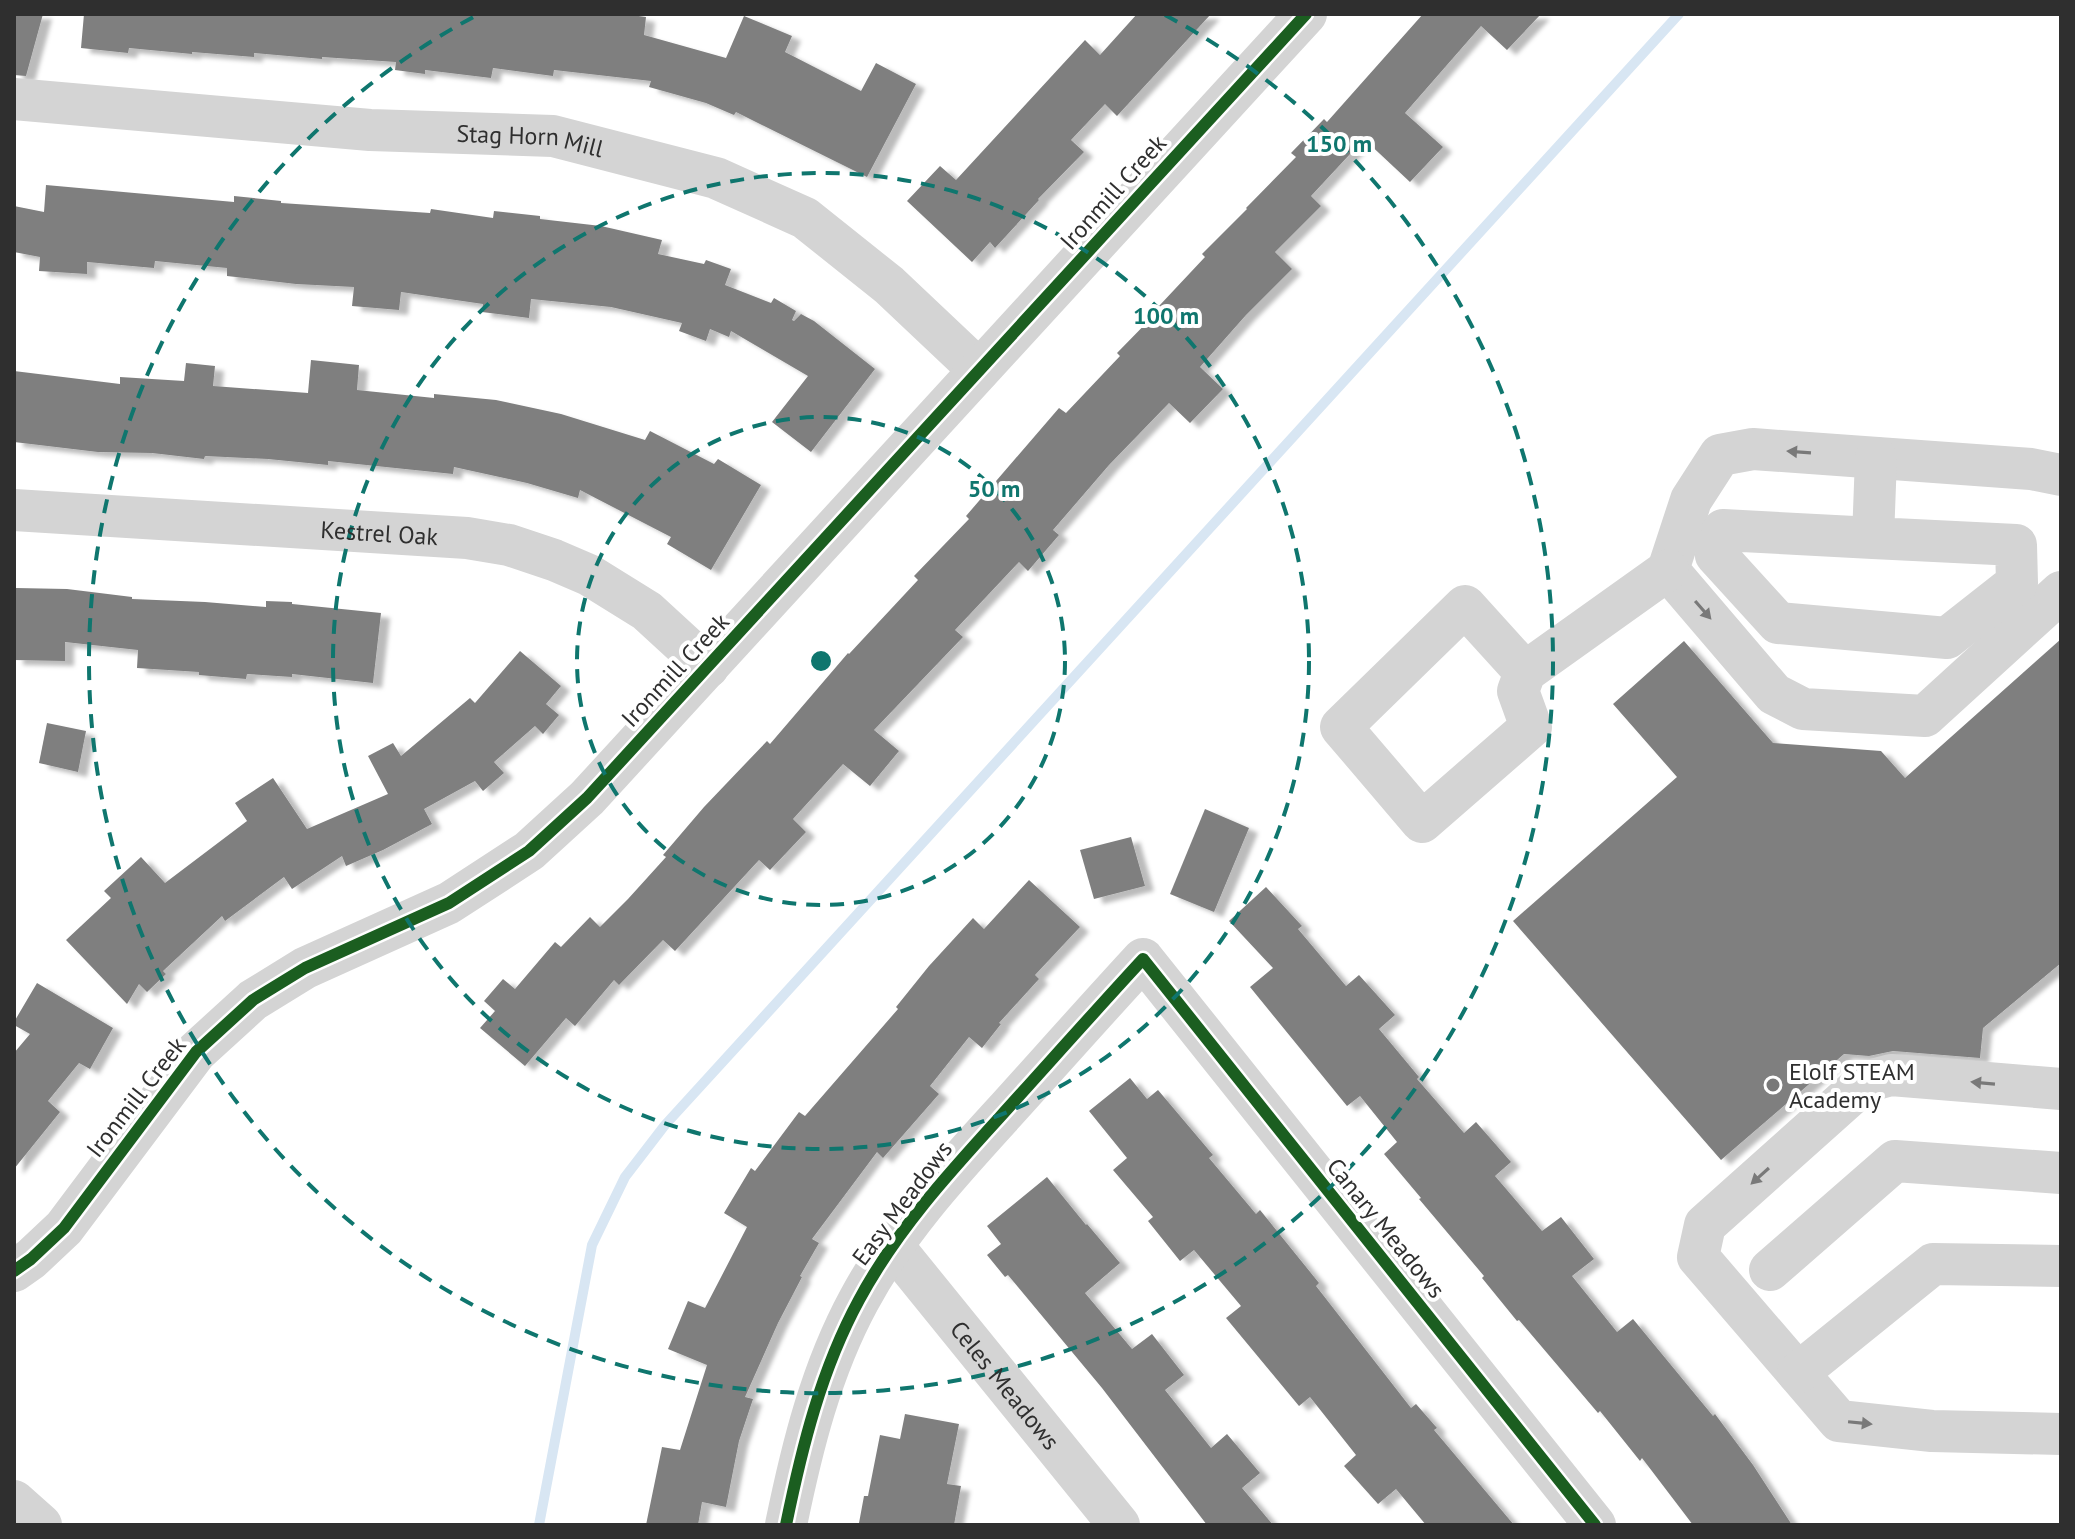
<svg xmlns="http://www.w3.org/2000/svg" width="2075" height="1539" font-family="'PT Sans',sans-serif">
  <defs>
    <filter id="shadow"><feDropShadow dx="9" dy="5" stdDeviation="2" flood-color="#0004"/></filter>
  </defs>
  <rect width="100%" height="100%" fill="#fff"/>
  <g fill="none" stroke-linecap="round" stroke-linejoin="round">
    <path stroke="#d8e6f3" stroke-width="10" d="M 539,1525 L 592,1245 L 625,1177 L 665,1125 L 1679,14"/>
  </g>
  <g fill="#7f7f7f" filter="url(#shadow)">
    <path d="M 14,14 L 43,14 L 26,76 L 14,75 Z"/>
    <path d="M 84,14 L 624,14 L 646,17 L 644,35 L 726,58 L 744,16 L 792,36 L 785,52 L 861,91 L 876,63 L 916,84 L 867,177 L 736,112 L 734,115 L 706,103 L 649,87 L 651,81 L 554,70 L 553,76 L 493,68 L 491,78 L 425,70 L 425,74 L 395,70 L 396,62 L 322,57 L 322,59 L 254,53 L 254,57 L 192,52 L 192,54 L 129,48 L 128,53 L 81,48 Z"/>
    <path d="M 1137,14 L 1211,14 L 1117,116 L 1105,104 L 1071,140 L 1084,152 L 1038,199 L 1039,200 L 995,248 L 990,242 L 972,262 L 907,201 L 940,166 L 956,180 L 1085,40 L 1100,55 Z"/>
    <path d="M 1423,14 L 1541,14 L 1507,50 L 1481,26 L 1405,113 L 1443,147 L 1410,182 L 1364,139 L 1311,196 L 1321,206 L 1275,252 L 1292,269 L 1246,315 L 1200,367 L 1223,389 L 1190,423 L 1169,403 L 1109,465 L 1053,530 L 1059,535 L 1028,571 L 1019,562 L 955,630 L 963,637 L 874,730 L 899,751 L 870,786 L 843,764 L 793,819 L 806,832 L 770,870 L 759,860 L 675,951 L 663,940 L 619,985 L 614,980 L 575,1026 L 566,1018 L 525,1066 L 480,1028 L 495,1011 L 484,1001 L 503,979 L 515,989 L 555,942 L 561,947 L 590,917 L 600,927 L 628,899 L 666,857 L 663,855 L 704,807 L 767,741 L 770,744 L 848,653 L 849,654 L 918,580 L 914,576 L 969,519 L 966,516 L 1059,408 L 1066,413 L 1120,356 L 1117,353 L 1161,308 L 1159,306 L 1205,257 L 1202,254 L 1247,209 L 1246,208 L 1296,157 L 1291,153 L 1324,119 L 1327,122 Z"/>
    <path d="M 46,185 L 234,202 L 234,196 L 281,201 L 281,203 L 430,213 L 431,209 L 493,218 L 494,211 L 540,216 L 540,219 L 601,226 L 662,240 L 658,254 L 704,264 L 706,260 L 731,269 L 725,285 L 771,303 L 774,298 L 796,311 L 792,320 L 794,321 L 801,314 L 814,321 L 875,369 L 811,452 L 772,422 L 808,376 L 731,331 L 729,337 L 710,329 L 706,341 L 679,331 L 682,323 L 611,307 L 531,299 L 529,318 L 482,312 L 483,304 L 401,292 L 399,310 L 352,306 L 354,287 L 296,284 L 227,276 L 227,268 L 155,261 L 154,268 L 87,262 L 87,274 L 39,271 L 40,257 L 14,252 L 14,206 L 44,212 Z"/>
    <path d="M 311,360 L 359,365 L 357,390 L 434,398 L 434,394 L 496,400 L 561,414 L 645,440 L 650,431 L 714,464 L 718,459 L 761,485 L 711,570 L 667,544 L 671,537 L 580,490 L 578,498 L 527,483 L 454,467 L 453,474 L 328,461 L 328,465 L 268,459 L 205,456 L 204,459 L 152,453 L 98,452 L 14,442 L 14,371 L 120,384 L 120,377 L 184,381 L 186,363 L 215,366 L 213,386 L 308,393 Z"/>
    <path d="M 16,588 L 67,589 L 132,597 L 132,599 L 205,602 L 266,607 L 266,601 L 292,602 L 292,604 L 381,613 L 373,683 L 292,674 L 292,677 L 247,674 L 246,679 L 199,675 L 199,672 L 137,668 L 138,650 L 65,642 L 65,661 L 14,660 Z"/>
    <path d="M 2061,639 L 2061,963 L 1983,1028 L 1980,1058 L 1893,1051 L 1869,1056 L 1844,1054 L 1721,1160 L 1513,921 L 1677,777 L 1613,704 L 1684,641 L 1773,743 L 1881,751 L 1905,778 Z"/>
    <path d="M 520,651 L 561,686 L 546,704 L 559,715 L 543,734 L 535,726 L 494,762 L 504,773 L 483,791 L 475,781 L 424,809 L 432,824 L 383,850 L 346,866 L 342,856 L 292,889 L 284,877 L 225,921 L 222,916 L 163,971 L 166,974 L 147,992 L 139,984 L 127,1004 L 66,940 L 111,898 L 104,891 L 141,857 L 165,883 L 247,821 L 235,803 L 273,778 L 307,829 L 388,794 L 368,756 L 393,743 L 401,756 L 470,698 L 475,703 Z"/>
    <path d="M 47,723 L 86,731 L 78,772 L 39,763 Z"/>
    <path d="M 1205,809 L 1249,828 L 1214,912 L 1170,894 Z"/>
    <path d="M 1131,837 L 1145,886 L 1094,899 L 1080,850 Z"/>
    <path d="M 1029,880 L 1080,927 L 1035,975 L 1039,979 L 999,1023 L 1001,1024 L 982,1048 L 969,1037 L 930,1086 L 939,1094 L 883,1158 L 877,1152 L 812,1239 L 819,1243 L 800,1276 L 802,1277 L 778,1323 L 745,1397 L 753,1399 L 739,1441 L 726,1507 L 702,1502 L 698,1525 L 646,1525 L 662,1447 L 680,1450 L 707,1365 L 668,1349 L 688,1301 L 705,1308 L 747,1227 L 724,1213 L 751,1168 L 755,1171 L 799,1112 L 805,1116 L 898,1009 L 896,1007 L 929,966 L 973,918 L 984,929 Z"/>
    <path d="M 1266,887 L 1302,926 L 1298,929 L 1346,986 L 1359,975 L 1395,1015 L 1379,1029 L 1419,1077 L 1417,1079 L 1464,1133 L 1476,1122 L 1511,1162 L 1495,1176 L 1542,1231 L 1561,1217 L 1594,1259 L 1572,1276 L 1617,1332 L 1633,1319 L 1713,1416 L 1715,1414 L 1753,1465 L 1792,1525 L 1693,1525 L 1642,1458 L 1640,1461 L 1600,1411 L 1598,1413 L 1519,1320 L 1517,1321 L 1482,1278 L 1484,1276 L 1419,1199 L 1421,1198 L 1384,1154 L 1397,1142 L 1360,1096 L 1347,1106 L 1250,987 L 1273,968 L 1229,921 Z"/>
    <path d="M 37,983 L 113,1028 L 90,1069 L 79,1063 L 48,1101 L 60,1112 L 14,1169 L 14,1053 L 30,1034 L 14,1025 L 14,1022 Z"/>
    <path d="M 1130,1078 L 1147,1099 L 1158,1090 L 1213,1155 L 1209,1158 L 1256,1214 L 1260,1210 L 1319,1283 L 1316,1286 L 1411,1408 L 1416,1404 L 1437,1428 L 1434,1430 L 1514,1525 L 1426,1525 L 1396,1489 L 1378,1504 L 1344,1466 L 1356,1455 L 1310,1397 L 1299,1406 L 1226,1318 L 1241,1306 L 1194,1250 L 1180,1261 L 1148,1221 L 1153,1217 L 1113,1170 L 1127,1158 L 1089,1111 Z"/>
    <path d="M 1047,1177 L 1086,1225 L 1087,1224 L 1120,1263 L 1085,1293 L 1132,1349 L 1152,1334 L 1184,1375 L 1165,1390 L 1211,1448 L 1227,1434 L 1260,1473 L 1242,1488 L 1273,1525 L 1207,1525 L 1102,1388 L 1008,1275 L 1005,1277 L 987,1255 L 1001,1244 L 987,1226 Z"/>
    <path d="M 905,1414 L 959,1424 L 947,1484 L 961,1486 L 954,1525 L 872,1525 L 859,1523 L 864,1496 L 868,1496 L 880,1435 L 900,1439 Z"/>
  </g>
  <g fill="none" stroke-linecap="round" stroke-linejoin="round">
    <g stroke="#d4d4d4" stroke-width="42">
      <path id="s1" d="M 14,99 L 370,130 L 553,136 L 716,178 L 805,218 L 889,285 L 979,370"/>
      <path d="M 2061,475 L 2031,469 L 1753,449 L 1720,455 L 1691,500 L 1668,570 L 1774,694 L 1803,709 L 1925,716 L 2061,592"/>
      <path id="s2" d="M 14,510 L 467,538 L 509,545 L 554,560 L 589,575 L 647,611 L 708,667"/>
      <path d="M 1873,538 L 1723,530 L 1716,555 L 1778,623 L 1947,638 L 2017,583 L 2016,545 L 1873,538 L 1876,458"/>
      <path d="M 1525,672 L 1518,691 L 1531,727 L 1422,822 L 1341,727 L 1465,606 L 1525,672 L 1668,570"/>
      <path d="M 2061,1089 L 1891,1075 L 1865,1082 L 1705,1225 L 1698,1257 L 1839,1421 L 1932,1431 L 2061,1434"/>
      <path id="s3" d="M 892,1245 L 1119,1525"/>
      <path d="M 1770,1270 L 1895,1161 L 2061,1173"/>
      <path d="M 14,1271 L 31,1259 L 64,1228 L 196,1052 L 253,1000 L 305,968 L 449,903 L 529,851 L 587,798 L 1306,14"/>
      <path d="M 1798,1373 L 1933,1264 L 2061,1266"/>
      <path d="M 14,1501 L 41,1525"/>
      <path d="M 786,1525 C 802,1447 821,1370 859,1300 C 896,1231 948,1174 1000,1117 C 1048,1064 1095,1011 1143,959 L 1595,1525"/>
    </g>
    <defs>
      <g id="cycleway">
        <path d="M 14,1271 L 31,1259 L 64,1228 L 196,1052 L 253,1000 L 305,968 L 449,903 L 529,851 L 587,798 L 1306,14"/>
        <path d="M 786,1525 C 802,1447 821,1370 859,1300 C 896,1231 948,1174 1000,1117 C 1048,1064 1095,1011 1143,959 L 1595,1525"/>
      </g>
    </defs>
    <use href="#cycleway" stroke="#fff" stroke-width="17"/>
    <use href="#cycleway" stroke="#1b5e20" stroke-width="12"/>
  </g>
  <defs><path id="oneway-solid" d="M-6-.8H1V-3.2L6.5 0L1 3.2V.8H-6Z" transform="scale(2)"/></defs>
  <g fill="#797979">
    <use href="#oneway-solid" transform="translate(1799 452) rotate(-176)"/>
    <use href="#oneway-solid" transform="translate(1703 610) rotate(49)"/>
    <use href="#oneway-solid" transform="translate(1983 1083) rotate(-175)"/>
    <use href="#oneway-solid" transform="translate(1760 1176) rotate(138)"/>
    <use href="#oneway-solid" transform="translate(1860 1423) rotate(6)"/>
  </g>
  <g fill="none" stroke="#0f766e" stroke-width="4" stroke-dasharray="14 10">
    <circle cx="821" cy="661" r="244"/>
    <circle cx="821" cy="661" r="488"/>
    <path d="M1165 15A732 732 0 1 1 477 15"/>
  </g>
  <circle fill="#787878" stroke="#fff" stroke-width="3" cx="1773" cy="1085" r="8"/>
  <g text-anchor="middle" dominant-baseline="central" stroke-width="8" stroke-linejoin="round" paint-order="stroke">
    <g font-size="24" fill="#2f2f2f" stroke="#fff">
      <text stroke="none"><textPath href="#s1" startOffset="518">Stag Horn Mill</textPath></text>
      <text transform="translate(1113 192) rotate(-48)">Ironmill Creek</text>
      <text stroke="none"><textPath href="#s2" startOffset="366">Kestrel Oak</textPath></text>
      <text transform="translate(675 670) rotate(-47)">Ironmill Creek</text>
      <text transform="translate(136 1097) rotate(-52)">Ironmill Creek</text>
      <text transform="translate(902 1203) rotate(-53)">Easy Meadows</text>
      <text transform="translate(1386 1228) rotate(51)">Canary Meadows</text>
      <text stroke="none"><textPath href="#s3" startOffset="180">Celes Meadows</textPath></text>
    </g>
    <g font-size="24" fill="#2f2f2f" stroke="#fff" text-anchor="start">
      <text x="1789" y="1071">Elolf STEAM<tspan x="1789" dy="28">Academy</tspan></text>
    </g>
  </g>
  <circle cx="821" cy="661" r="12" fill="#0f766e" stroke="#fff" stroke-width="4"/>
  <g font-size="24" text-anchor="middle" font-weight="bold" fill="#0f766e" stroke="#fff" stroke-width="8" stroke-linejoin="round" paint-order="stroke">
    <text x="1339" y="152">150 m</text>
    <text x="1166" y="324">100 m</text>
    <text x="994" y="497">50 m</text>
  </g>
  <rect width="2075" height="1539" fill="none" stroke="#2f2f2f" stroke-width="32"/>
</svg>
